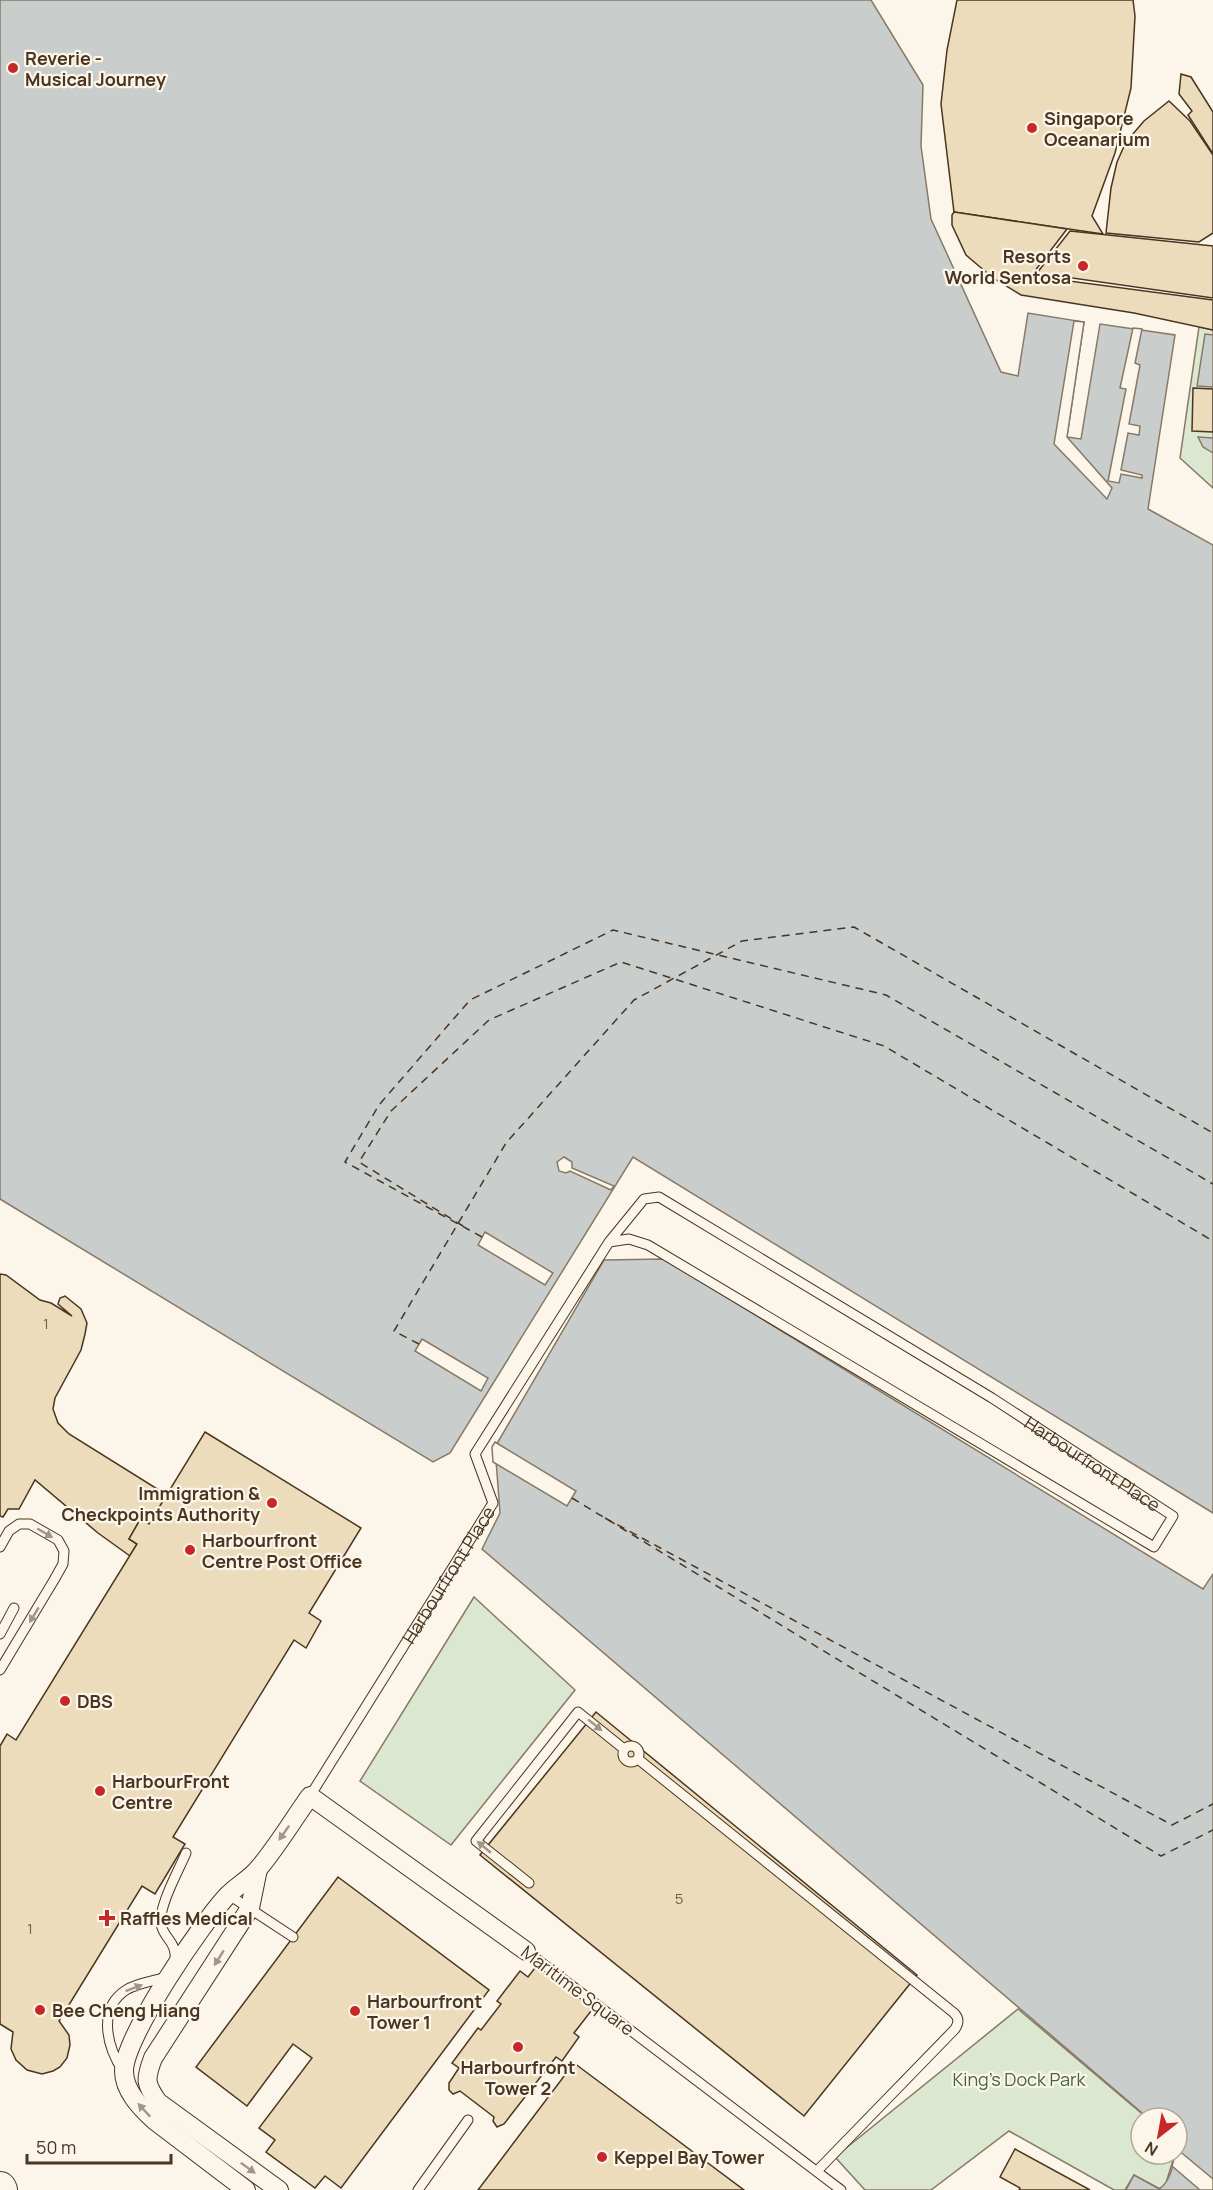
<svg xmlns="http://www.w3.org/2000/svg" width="1213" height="2190" font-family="Manrope,sans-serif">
  <rect width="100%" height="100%" fill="#fbf6e9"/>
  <g fill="#dce7d0" stroke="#887966" stroke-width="1.5">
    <path d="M 1199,327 L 1213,330 L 1213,488 L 1180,458 Z"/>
    <path d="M 474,1597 L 575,1690 L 451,1845 L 360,1781 Z"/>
    <path d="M 1018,2009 L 1147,2118 L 1141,2118 L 1141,2154 L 1175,2154 L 1165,2186 L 1160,2189 L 1134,2175 L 1125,2190 L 1114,2190 L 1009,2131 L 931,2190 L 865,2190 L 835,2157 Z"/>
  </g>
  <g fill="#c9cecd" stroke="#887966" stroke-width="1.5">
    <path d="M 0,0 L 871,0 L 923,85 L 921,146 L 931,219 L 1001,372 L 1018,376 L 1028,313 L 1084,322 L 1067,437 L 1081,439 L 1100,324 L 1175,335 L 1148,509 L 1213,545 L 1213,1513 L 633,1157 L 450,1453 L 433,1462 L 0,1199 Z"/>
    <path d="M 1205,334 L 1213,335 L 1213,387 L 1197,386 Z"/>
    <path d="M 1198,437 L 1213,438 L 1213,453 L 1203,447 Z"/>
    <path d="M 664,1259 L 1203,1589 L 1213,1574 L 1213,2190 L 1126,2190 L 1134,2175 L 1159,2189 C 1177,2178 1177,2137 1177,2118 L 1148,2118 L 482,1549 L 500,1513 L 495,1447 L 604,1260 Z"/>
  </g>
  <g fill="#fbf6e9" stroke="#887966" stroke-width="1.5">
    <path d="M 1074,321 L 1084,322 L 1067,437 L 1112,488 L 1107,499 L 1054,444 Z"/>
    <path d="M 1133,328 L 1142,329 L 1135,363 L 1140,365 L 1129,424 L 1140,426 L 1139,435 L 1128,433 L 1121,470 L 1142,475 L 1142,478 L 1121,474 L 1119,483 L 1108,481 L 1126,389 L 1120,388 Z"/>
    <path d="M 564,1157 L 572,1162 L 572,1168 L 614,1186 L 611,1190 L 570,1171 L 566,1173 L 559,1171 L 557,1162 Z"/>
    <path d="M 485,1232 L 553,1273 L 545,1285 L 478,1245 Z"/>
    <path d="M 422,1339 L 488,1378 L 481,1391 L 415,1351 Z"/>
    <path d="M 495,1442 L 576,1491 L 567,1506 L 493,1462 L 492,1447 Z"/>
    <path d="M 1177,2149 L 1213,2179 L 1213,2190 L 1200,2190 L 1172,2166 Z"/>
  </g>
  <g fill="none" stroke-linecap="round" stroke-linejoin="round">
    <g stroke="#4a3520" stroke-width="1.5" stroke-dasharray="8 6" stroke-linecap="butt">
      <path d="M 463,1226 L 359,1162 L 391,1111 L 489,1020 L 621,962 L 884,1046 L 1213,1241"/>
      <path d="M 482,1237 L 345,1162 L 379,1105 L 470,1000 L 613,930 L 886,995 L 1213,1184"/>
      <path d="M 419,1344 L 394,1331 L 506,1143 L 634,1000 L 742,941 L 854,927 L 1213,1133"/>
      <path d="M 572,1498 L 1161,1856 L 1213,1830"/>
      <path d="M 605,1518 L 1172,1825 L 1213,1804"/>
    </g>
  </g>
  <g fill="#ecdcbc" stroke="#4a3520" stroke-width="1.5">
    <path d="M 957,0 L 1133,0 L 1135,16 L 1131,88 L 1115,153 L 1092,216 L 1103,234 L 954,212 L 941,104 L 947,50 Z"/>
    <path d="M 1181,74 L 1191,77 L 1213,112 L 1213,154 L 1188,115 L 1192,111 L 1179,94 Z"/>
    <path d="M 1169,101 L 1190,121 L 1213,155 L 1213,233 L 1199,242 L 1106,233 L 1111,188 L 1117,162 L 1126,142 L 1144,121 Z"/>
    <path d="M 954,212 L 1067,229 L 1031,276 L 1213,300 L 1213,330 L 1134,313 L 1021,295 L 993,278 L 966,255 L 952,225 L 952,215 Z"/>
    <path d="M 1070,231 L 1213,246 L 1213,298 L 1037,273 Z"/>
    <path d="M 1193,388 L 1213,389 L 1213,432 L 1192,431 Z"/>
    <path d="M 0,1274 L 6,1275 L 40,1300 L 51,1303 L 72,1316 L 58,1304 L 60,1298 L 65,1296 L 81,1309 L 87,1323 L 85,1334 L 81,1350 L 55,1398 L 53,1409 L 58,1423 L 69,1434 L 167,1495 L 149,1524 L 141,1518 L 129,1539 L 137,1544 L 130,1556 L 98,1533 L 35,1480 L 19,1509 L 8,1509 L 3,1517 L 0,1516 Z"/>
    <path d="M 205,1432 L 361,1528 L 309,1613 L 321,1621 L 306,1648 L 294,1640 L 173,1837 L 185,1844 L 155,1894 L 142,1886 L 59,2021 L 69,2035 L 70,2045 L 67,2058 L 60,2067 L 53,2071 L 42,2074 L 27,2070 L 16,2060 L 11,2049 L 13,2032 L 0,2024 L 0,1746 L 7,1734 L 16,1740 L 137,1544 L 129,1539 L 141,1518 L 149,1524 Z"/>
    <path d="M 596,1712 L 917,1975 L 804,2116 L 480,1855 Z"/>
    <path d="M 338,1877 L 489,1990 L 341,2188 L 325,2176 L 315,2188 L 266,2152 L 275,2140 L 259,2128 L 312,2058 L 293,2044 L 247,2106 L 196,2067 Z"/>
    <path d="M 538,1964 L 595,2006 L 574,2033 L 579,2037 L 562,2061 L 556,2057 L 504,2124 L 497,2127 L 493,2121 L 494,2117 L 460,2091 L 453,2094 L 449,2090 L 449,2083 L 459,2068 L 452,2063 L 478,2028 L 481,2030 L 501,2004 L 497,2001 L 520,1971 L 528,1977 Z"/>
    <path d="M 574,2063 L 657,2125 L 744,2190 L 478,2190 Z"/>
    <path d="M 1015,2149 L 1090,2190 L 1019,2190 L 1020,2188 L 1000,2177 Z"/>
  </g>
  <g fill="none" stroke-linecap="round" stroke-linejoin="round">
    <defs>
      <g id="lane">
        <path d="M 0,1547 L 9,1531 L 19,1524 L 30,1524 L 58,1540 L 64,1551 L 63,1564 L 54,1580 L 0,1670"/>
        <path d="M 0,1634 L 14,1608"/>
        <circle cx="631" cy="1754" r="8"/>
        <path d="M 638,1759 L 954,2013 C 959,2018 959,2023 955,2029 L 817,2171"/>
        <path id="s1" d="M 310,1796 L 493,1503 L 475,1454 L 609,1242 L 644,1199 L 659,1197 L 992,1398 L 1173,1516 L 1154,1547 L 648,1245 L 629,1239 L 609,1242"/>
        <path d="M 529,1883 L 476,1841 L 578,1712 L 624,1749"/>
        <path d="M 229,1895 L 293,1937"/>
        <path d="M 526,1951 L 841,2190"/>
        <path d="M 175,1962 C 177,1940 164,1940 161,1924 C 158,1907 179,1870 186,1853"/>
        <path d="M 123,2071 C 107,2047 97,2009 126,1990 C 137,1983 154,1981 167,1977"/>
        <path d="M 418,2190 L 468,2120"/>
      </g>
      <g id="street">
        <path d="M 258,1869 L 250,1908 L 153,2058 C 145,2079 145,2084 158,2102 L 279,2190"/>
        <path d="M 246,2190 L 154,2120 C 141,2108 124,2091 124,2071 C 124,2037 203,1921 228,1895 C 238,1885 251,1878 259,1868 C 278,1845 293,1820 310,1796 L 526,1951"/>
      </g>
      <path id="highway" d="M 0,2188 L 1,2190"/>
    </defs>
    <use href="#lane" stroke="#4a3520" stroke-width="11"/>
    <use href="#street" stroke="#4a3520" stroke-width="20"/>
    <use href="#highway" stroke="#4a3520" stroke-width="34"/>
    <use href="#lane" stroke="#fbf6e9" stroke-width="9"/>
    <use href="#street" stroke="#fbf6e9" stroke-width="18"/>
    <use href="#highway" stroke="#fbf6e9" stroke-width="32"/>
  </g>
  <defs><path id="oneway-solid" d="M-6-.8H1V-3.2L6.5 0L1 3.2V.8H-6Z" transform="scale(1.5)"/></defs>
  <g fill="#a29684">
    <use href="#oneway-solid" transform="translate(45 1533) rotate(30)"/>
    <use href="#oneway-solid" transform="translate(34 1615) rotate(121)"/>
    <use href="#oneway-solid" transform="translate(595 1725) rotate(39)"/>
    <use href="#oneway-solid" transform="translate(284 1833) rotate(125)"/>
    <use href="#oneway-solid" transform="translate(484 1847) rotate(-140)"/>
    <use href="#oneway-solid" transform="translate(219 1958) rotate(122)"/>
    <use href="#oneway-solid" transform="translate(134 1988) rotate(-21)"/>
    <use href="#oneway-solid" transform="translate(144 2110) rotate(-133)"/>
    <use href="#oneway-solid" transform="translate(248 2168) rotate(36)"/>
  </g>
  <g fill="#c62828" stroke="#fbf6e9" stroke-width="2">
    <circle cx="13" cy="68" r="6"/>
    <circle cx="1032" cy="128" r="6"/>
    <circle cx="1083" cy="266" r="6"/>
    <circle cx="272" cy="1503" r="6"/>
    <circle cx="190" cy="1550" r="6"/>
    <circle cx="65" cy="1701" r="6"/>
    <circle cx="100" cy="1791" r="6"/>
    <path d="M104 1909h6v6h6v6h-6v6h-6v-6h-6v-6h6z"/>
    <circle cx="40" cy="2010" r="6"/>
    <circle cx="355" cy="2011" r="6"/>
    <circle cx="518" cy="2047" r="6"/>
    <circle cx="602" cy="2157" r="6"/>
  </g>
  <g text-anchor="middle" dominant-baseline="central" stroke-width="4.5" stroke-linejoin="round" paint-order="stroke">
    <g font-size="15" fill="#725f47">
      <text x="46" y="1323">1</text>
      <text x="679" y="1898">5</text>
      <text x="30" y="1928">1</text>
    </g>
    <g font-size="18" font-weight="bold" fill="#4a3520" stroke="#fbf6e9" text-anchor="start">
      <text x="25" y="58">Reverie -<tspan x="25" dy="21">Musical Journey</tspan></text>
      <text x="1044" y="118">Singapore<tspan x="1044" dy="21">Oceanarium</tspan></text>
      <text x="1071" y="256" text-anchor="end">Resorts<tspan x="1071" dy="21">World Sentosa</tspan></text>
      <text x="260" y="1493" text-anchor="end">Immigration &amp;<tspan x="260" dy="21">Checkpoints Authority</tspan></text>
      <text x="202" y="1540">Harbourfront<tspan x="202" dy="21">Centre Post Office</tspan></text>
      <text x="77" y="1701">DBS</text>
      <text x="112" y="1781">HarbourFront<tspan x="112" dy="21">Centre</tspan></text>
      <text x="120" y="1918">Raffles Medical</text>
      <text x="367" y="2001">Harbourfront<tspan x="367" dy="21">Tower 1</tspan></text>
      <text x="52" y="2010">Bee Cheng Hiang</text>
      <text x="518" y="2067" text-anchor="middle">Harbourfront<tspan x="518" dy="21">Tower 2</tspan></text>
      <text x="614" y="2157">Keppel Bay Tower</text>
    </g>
    <g font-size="18" fill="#4a3520" stroke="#fbf6e9">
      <text stroke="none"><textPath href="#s1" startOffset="1228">Harbourfront Place</textPath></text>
      <text stroke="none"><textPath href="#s1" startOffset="261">Harbourfront Place</textPath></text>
      <text transform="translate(578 1990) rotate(37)">Maritime Square</text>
    </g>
    <g font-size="18" fill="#436837" stroke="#fbf6e9">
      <text x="1019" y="2079">King's Dock Park</text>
    </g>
  </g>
  <g transform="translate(1159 2136) rotate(211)"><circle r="28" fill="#fbf6e9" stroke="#b4a999" stroke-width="1.5"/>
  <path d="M0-4.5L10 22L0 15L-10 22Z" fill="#c62828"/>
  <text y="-9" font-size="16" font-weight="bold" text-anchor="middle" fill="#4a3520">N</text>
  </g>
  <path d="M27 2154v9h144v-9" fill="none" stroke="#4a3520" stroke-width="3"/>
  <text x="36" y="2154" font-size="18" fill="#4a3520" stroke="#fbf6e9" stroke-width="4.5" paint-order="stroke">50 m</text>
</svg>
